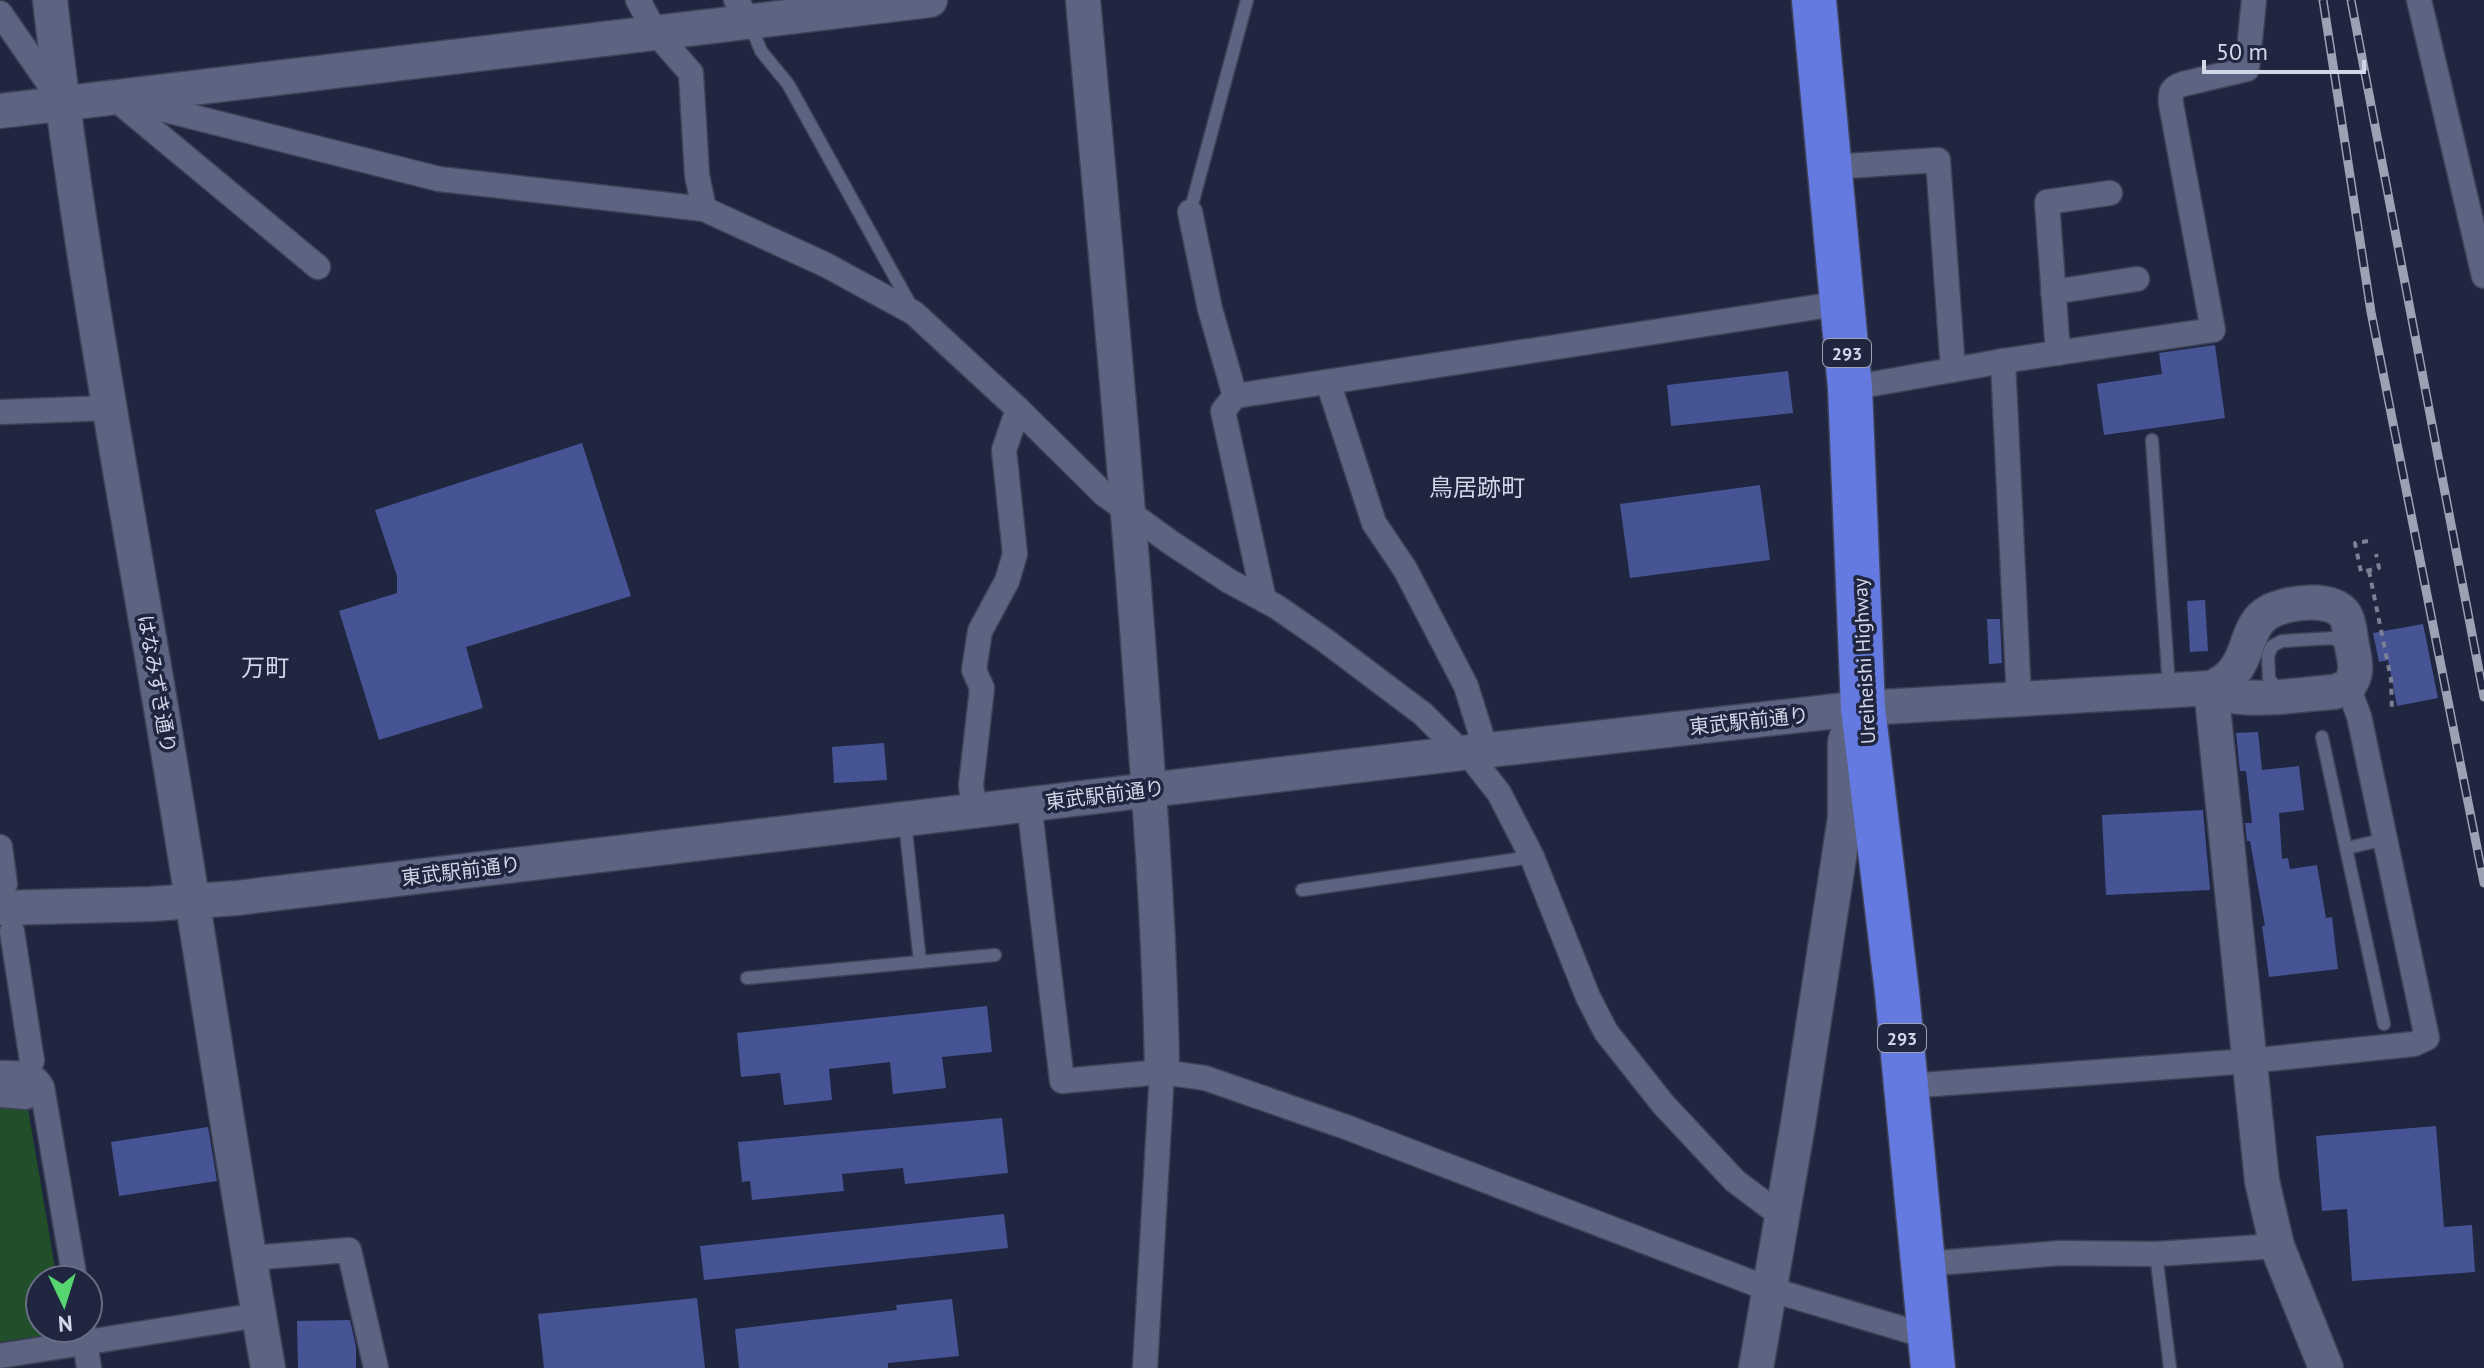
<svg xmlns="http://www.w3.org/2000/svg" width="2484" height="1368" font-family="'PT Sans','Noto Sans JP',sans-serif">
  <rect width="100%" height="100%" fill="#20263f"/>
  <path fill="#204f29" d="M 0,1083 L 26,1097 L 57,1280 L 40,1280 L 40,1328 L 63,1328 L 60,1333 L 0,1342 Z"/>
  <g fill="#465496">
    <path d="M 2215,345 L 2225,418 L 2104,435 L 2097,384 L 2162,374 L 2159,353 Z"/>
    <path d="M 1788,371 L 1793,413 L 1671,426 L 1667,385 Z"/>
    <path d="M 582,443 L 631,596 L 466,647 L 483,708 L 379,740 L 339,611 L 397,593 L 397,576 L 375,510 Z"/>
    <path d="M 1760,485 L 1770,560 L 1630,578 L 1620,504 Z"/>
    <path d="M 2205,600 L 2208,651 L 2190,652 L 2187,601 Z"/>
    <path d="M 1987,619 L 2000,619 L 2002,663 L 1989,664 Z"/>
    <path d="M 2423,624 L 2438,698 L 2397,706 L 2388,660 L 2379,662 L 2373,633 Z"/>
    <path d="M 2258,732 L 2262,770 L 2299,766 L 2304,810 L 2279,813 L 2282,859 L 2288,858 L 2290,869 L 2317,865 L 2326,918 L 2332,917 L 2338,969 L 2269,977 L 2262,926 L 2265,926 L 2250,841 L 2247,841 L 2245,823 L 2252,823 L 2246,771 L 2240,771 L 2236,733 Z"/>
    <path d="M 884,743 L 887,780 L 834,783 L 832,747 Z"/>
    <path d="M 2203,810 L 2210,890 L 2106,895 L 2102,815 Z"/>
    <path d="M 987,1006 L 992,1052 L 942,1057 L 946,1088 L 893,1094 L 890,1062 L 829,1069 L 832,1100 L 784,1105 L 780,1073 L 741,1077 L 737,1033 Z"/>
    <path d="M 1002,1118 L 1008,1173 L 905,1184 L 903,1168 L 842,1174 L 844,1191 L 752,1200 L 750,1181 L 742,1182 L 738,1142 Z"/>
    <path d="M 2436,1126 L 2444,1227 L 2472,1225 L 2475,1272 L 2352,1281 L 2347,1209 L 2322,1211 L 2316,1136 Z"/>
    <path d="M 208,1127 L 217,1181 L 119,1196 L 111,1142 Z"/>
    <path d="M 1004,1214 L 1008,1248 L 704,1280 L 700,1246 Z"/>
    <path d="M 697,1298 L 705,1368 L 544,1368 L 538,1314 Z"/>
    <path d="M 952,1299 L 959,1356 L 888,1363 L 888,1368 L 739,1368 L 735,1329 L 897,1310 L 896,1305 Z"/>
    <path d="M 350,1320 L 356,1347 L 356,1368 L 298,1368 L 297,1321 Z"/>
  </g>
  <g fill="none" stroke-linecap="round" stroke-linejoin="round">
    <defs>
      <g id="lane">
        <path d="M 750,24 L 761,51 L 788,84 L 911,306"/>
        <path d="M 1190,212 L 1247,0"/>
        <path d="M 2152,440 L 2169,687"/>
        <path d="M 2281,693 L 2269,679 L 2268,656 L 2272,646 L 2282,641 L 2333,638 L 2346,646"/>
        <path d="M 2322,737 L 2384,1024"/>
        <path d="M 905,822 L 920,962"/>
        <path d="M 2347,848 L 2386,839"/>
        <path d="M 1302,890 L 1532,857"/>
        <path d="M 747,978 L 995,955"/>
        <path d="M 2156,1254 L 2170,1368"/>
      </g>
      <g id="street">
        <path d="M 638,0 L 655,32 L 691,73 L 697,175 L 704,209 L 826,265 L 914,313 L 1018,409 L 1104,494 L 1170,542 L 1229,581 L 1277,607 L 1326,641 L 1423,714 L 1462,753 L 1473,760 L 1499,793 L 1532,857 L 1588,997 L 1606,1032 L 1663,1104 L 1735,1181 L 1783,1217"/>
        <path d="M 736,0 L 749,21"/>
        <path d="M 2419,0 L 2484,276"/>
        <path d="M 0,13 L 59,98"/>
        <path d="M 118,101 L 318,267"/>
        <path d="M 130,101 L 439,179 L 704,209"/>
        <path d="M 1831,167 L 1938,160 L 1953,370"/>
        <path d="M 1190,212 L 1210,309 L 1235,396 L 1223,411 L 1264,600"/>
        <path d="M 2053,292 L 2137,279"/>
        <path d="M 2058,353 L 2047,202 L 2110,193"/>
        <path d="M 2003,361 L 2019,699"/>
        <path d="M 1328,382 L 1374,523 L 1405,569 L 1466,686 L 1486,750"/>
        <path d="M 1850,388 L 2003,361 L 2213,330 L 2171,104 C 2170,92 2171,88 2183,84 L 2247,69 L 2254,0"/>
        <path d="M 1235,396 L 1843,303"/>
        <path d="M 0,412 L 110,408"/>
        <path d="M 1029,803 L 1062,1081 L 1162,1072 L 1205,1078 L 1346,1127 L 1769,1289 L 1930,1337"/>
        <path d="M 974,810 L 971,785 L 982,688 L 974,670 L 980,631 L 1007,581 L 1015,554 L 1004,450 L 1018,409"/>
        <path d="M 0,847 L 5,884"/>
        <path d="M 12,931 L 32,1061"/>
        <path d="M 0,1073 C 17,1073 34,1071 42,1087 L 75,1280"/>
        <path d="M 1907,1086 L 2249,1061 L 2414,1044 L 2427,1038 L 2359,716 L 2348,687"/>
        <path d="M 0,1095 L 26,1097"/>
        <path d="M 250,1258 L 349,1250 L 376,1368"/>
        <path d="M 1924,1264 L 2061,1253 L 2156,1254 L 2277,1246"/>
        <path d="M 83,1328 L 89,1368"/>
        <path d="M 0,1356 L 259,1315"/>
        <path d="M 1145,1368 L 1162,1072"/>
      </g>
      <g id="secondary">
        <path d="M 50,0 C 77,237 121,473 161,708 C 198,928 230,1149 268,1368"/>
        <path d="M 1083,0 C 1103,223 1124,445 1140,668 C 1150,803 1160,937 1162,1072"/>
        <path d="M 0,111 L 930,0"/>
        <path d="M 2211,688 L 2262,1181 L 2277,1246 L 2326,1368"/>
        <path d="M 0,908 L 151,904 L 237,898 L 1462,753 L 1863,708 L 2211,688 C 2255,670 2240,628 2269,612 C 2287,602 2332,596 2345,615 C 2350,623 2350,636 2352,646 C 2355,662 2359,673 2348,687 L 2334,692 C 2301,694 2238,706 2211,688"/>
        <path d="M 1756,1368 L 1798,1124 L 1845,818 L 1845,742 L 1850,727 L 1863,708"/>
      </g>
      <path id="highway" d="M 1814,0 L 1850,388 L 1863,708 L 1897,992 L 1933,1368"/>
    </defs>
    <use href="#lane" stroke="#3e4258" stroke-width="15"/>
    <use href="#street" stroke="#3e4258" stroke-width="27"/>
    <use href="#secondary" stroke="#3e4258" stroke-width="37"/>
    <use href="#highway" stroke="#3e4258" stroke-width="47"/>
    <g stroke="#7c8196" stroke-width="4" stroke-dasharray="6 6" stroke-linecap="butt">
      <path d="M 2368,541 L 2355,543 L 2361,572 L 2379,568 L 2376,554"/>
      <path d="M 2369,571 L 2391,679 L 2392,711"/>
    </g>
    <use href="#lane" stroke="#5c6481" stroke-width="12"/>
    <use href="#street" stroke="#5c6481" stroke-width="24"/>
    <use href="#secondary" stroke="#5c6481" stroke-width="34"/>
    <use href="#highway" stroke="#657ae0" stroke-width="44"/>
    <defs>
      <g id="rail">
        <path d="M 2323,0 L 2371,312 L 2484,883"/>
        <path d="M 2351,0 L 2484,697"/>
      </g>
    </defs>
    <use href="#rail" stroke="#9ca1b4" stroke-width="9"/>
    <use href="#rail" stroke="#20263f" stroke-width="6" stroke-dasharray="18" stroke-linecap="butt"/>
  </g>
  <g text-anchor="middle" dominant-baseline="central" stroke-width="7" stroke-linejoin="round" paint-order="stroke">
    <g fill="#20263f" stroke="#9da2b5" stroke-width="2">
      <rect x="1823" y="339" width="48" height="28" rx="6"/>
      <rect x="1878" y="1024" width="48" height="28" rx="6"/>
    </g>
    <g font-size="18" font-weight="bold" fill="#d2d7e8">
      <text x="1847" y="353">293</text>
      <text x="1902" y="1038">293</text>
    </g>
    <g font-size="20" fill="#d2d7e8" stroke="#20263f">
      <text transform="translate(1864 661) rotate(-93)">Ureiheishi Highway</text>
      <text transform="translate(157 684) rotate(80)">はなみずき通り</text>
      <text transform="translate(1749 721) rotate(-6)">東武駅前通り</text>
      <text transform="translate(1105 795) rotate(-7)">東武駅前通り</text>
      <text transform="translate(461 871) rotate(-7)">東武駅前通り</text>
    </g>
    <g font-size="24" fill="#d2d7e8" stroke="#20263f">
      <text x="1477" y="487">鳥居跡町</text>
      <text x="265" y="667">万町</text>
    </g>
  </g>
  <g transform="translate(64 1304) rotate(176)"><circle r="38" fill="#20263f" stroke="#676d83" stroke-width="2"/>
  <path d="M0-6L14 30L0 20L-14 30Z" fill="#57d570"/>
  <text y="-12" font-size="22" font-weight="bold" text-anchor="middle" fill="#d2d7e8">N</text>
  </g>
  <path d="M2204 60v12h160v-12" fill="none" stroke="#d2d7e8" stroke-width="4"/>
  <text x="2216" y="60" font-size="24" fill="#d2d7e8" stroke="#20263f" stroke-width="6" paint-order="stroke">50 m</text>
</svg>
